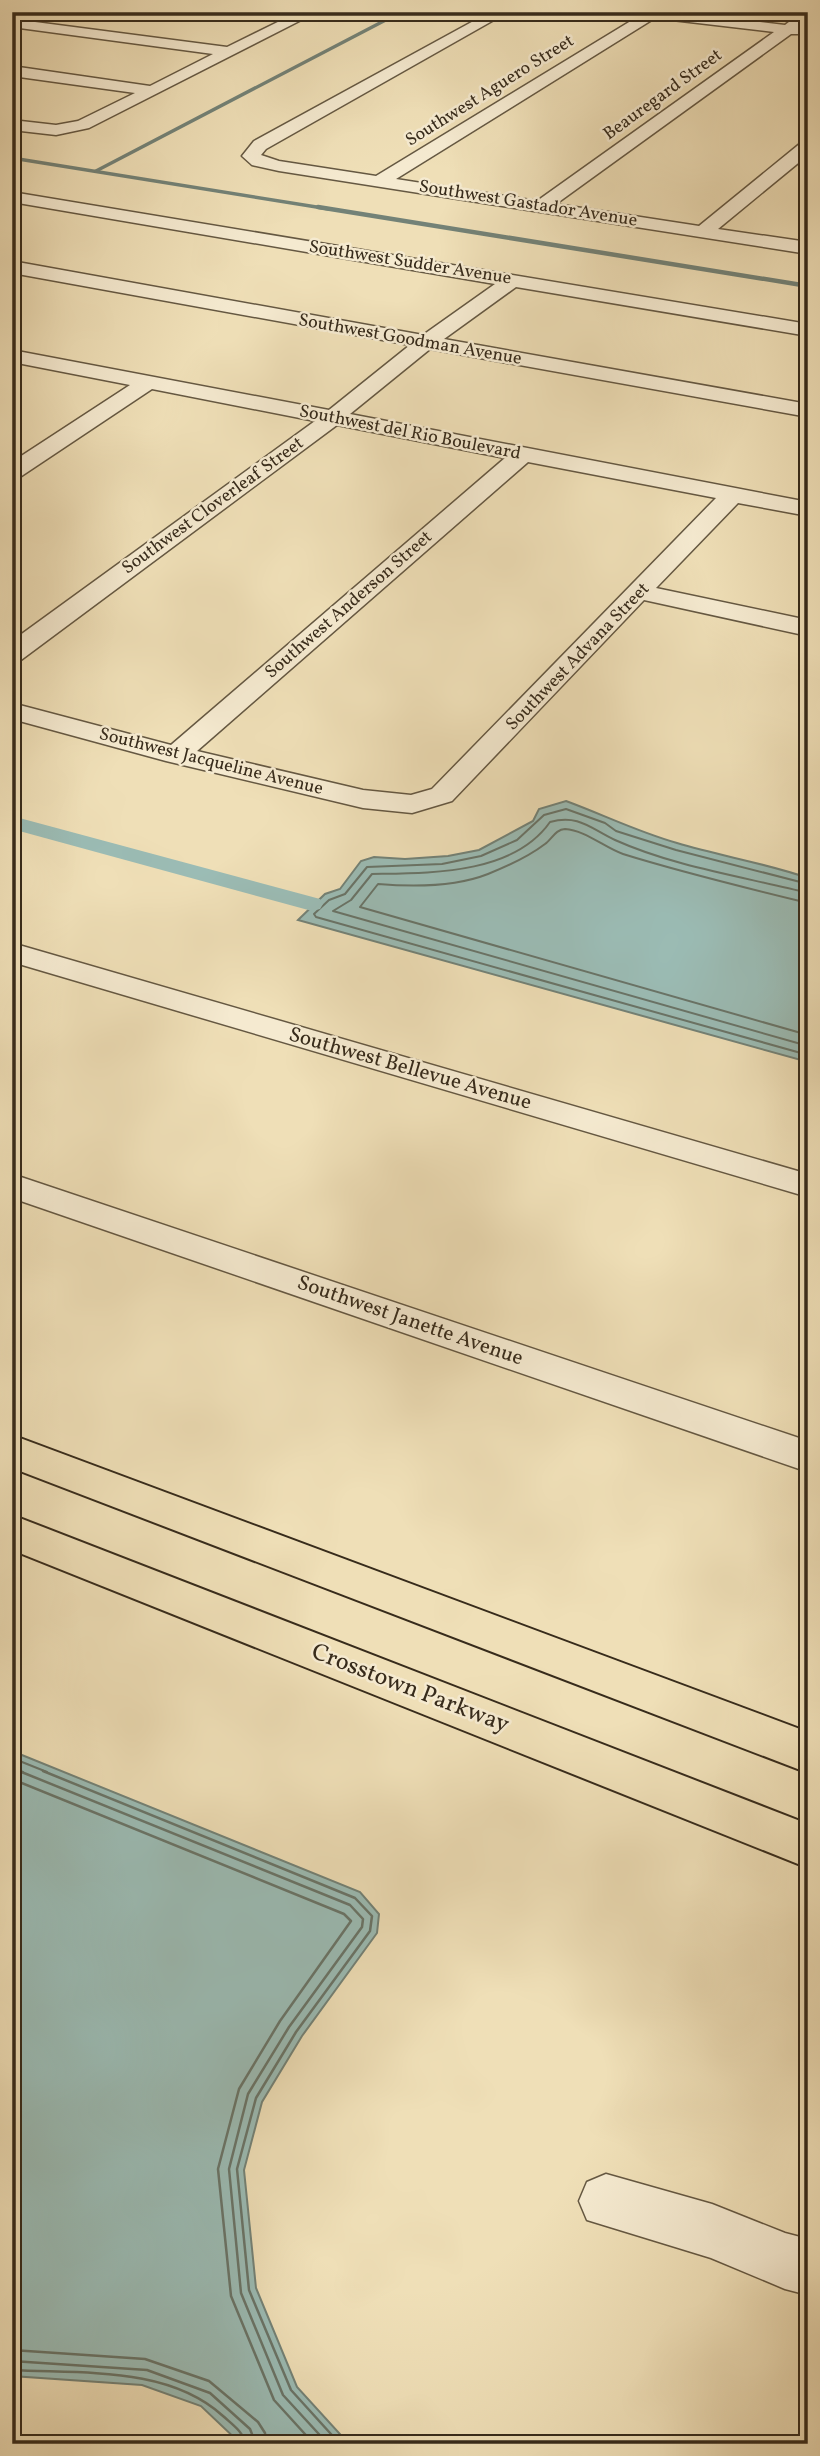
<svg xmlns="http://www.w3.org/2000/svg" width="820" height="2456" font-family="Vollkorn,serif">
  <rect width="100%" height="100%" fill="#efdfb7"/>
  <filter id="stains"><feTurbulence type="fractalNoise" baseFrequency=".00286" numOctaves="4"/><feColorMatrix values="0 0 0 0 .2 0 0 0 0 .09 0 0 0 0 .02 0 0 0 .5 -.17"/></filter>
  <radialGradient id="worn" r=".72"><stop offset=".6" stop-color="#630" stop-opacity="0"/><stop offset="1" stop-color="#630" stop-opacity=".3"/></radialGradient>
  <g fill="#9bbcb5" stroke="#738277" stroke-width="2">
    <path d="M 566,801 C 604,815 638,832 677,843 C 720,856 765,863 808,878 L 808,1062 L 298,920 L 325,894 L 340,889 L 361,861 L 374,857 L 405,859 L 448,856 L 479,850 L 533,821 L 539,809 Z"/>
    <path d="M 12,1751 L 360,1892 L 379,1914 L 377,1933 L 302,2036 L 262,2102 L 244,2170 L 256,2288 L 297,2387 L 349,2444 L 241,2444 L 201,2406 L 142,2385 L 12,2376 Z"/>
  </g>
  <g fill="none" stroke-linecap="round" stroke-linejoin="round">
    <g stroke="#697468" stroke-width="2">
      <path d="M 808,884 L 676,850 L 616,831 L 605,823 L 566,809 L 544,815 L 517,840 L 481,856 L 442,864 L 367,867 L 345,894 L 329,900 L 314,914 L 316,917 L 808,1055"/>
      <path d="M 808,893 C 745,877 675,867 615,840 C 591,829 579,814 550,822 C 513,875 429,873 372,874 L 351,900 L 333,911 L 808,1046"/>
      <path d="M 808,903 C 746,888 684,873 623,854 C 605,848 585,830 565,829 C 556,829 551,840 545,844 C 528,857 508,866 488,874 C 455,887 413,887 378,884 L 360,907 L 808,1035"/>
      <path d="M 12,1758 L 47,1772"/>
      <path d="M 12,1768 L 23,1772"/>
    </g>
    <g stroke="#697468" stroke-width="2.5">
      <path d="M 19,1771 L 350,1905 L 363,1919 L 362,1927 L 289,2027 L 248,2094 L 229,2169 L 241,2293 L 283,2395 L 328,2444"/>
      <path d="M 43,1771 L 355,1898 L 372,1916 L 370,1931 L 296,2032 L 256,2098 L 237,2169 L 249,2290 L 291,2390 L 340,2444"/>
      <path d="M 12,1779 L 344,1914 L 351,1921 L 280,2021 L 239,2089 L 218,2169 L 231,2296 L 274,2400 L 314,2444"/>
      <path d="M 12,2350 L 145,2359 L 209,2381 L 258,2422 L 265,2433 L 266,2444"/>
      <path d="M 12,2361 L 147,2370 L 210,2393 L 250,2429 L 256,2444"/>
      <path d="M 12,2370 C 82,2374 168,2366 223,2416 C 233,2425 242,2431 247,2444"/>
    </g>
    <g stroke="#738277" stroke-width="3.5">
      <path d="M 12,158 L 329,209"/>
      <path d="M 96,171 L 401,12"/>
    </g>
    <path stroke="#738277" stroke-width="4.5" d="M 318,207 L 808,286"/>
    <path fill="#9bbcb5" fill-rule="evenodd" d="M 12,816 L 320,899 L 323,904 L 320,909 L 312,911 L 12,829 Z"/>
    <defs>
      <g id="minor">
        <path d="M 298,12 L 317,12 L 89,128 L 56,135 L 12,130 L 12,120 L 56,125 L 78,121 L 135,93 L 12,76 L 12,66 L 150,86 L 213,54 L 12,27 L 12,19 L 227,47 Z"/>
        <path d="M 490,12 L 508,12 L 266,149 L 261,155 L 279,161 L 376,176 L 639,16 L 634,12 L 680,12 L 785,25 L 802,12 L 808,12 L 808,22 L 801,27 L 807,31 L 805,34 L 791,34 L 556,204 L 699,226 L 802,142 L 808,141 L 808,155 L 718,229 L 808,242 L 808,254 L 279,171 L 252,165 L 242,156 L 254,141 ZM 655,18 L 774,32 L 537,201 L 396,179 Z"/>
        <path d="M 12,192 L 808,324 L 808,336 L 516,287 L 444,339 L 808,404 L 808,417 L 430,349 L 350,414 L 808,502 L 808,516 L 738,503 L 656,588 L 808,620 L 808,636 L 644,600 L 452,801 L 412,813 L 363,808 L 166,761 L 12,719 L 12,703 L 171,745 L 505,458 L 337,425 L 21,660 L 12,662 L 12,641 L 315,421 L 152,389 L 20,477 L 12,479 L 12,462 L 130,385 L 12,362 L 12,350 L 329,410 L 410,345 L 12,273 L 12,261 L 423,335 L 495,284 L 12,202 ZM 528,462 L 716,498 L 432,789 L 411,795 L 363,790 L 197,751 Z"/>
        <path d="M 12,943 L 808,1174 L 808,1197 L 12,962 Z"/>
        <path d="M 12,1174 L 808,1441 L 808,1472 L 12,1198 Z"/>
        <path d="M 606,2174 L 712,2204 L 785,2233 L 808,2239 L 808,2295 L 785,2289 L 711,2258 L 587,2220 L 579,2201 L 587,2182 Z"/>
      </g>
      <g id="major">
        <path d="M 12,1435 L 808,1732 L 808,1773 L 12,1468 Z"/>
        <path d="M 12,1515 L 808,1824 L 808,1868 L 12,1550 Z"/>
      </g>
    </defs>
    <use href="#minor" stroke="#655842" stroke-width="3"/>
    <use href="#major" stroke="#372b1b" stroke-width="4"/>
    <use href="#minor" fill="#f5ead0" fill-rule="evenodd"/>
    <use href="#major" fill="#efdfb7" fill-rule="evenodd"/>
  </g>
  <g text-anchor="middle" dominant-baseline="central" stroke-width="5" stroke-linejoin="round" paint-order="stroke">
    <g font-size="18" fill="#372b1b" stroke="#f5ead0">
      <text transform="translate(490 91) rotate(-32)">Southwest Aguero Street</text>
      <text transform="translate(663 95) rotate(-36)">Beauregard Street</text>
      <text transform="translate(528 204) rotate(9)">Southwest Gastador Avenue</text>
      <text transform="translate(410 263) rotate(9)">Southwest Sudder Avenue</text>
      <text transform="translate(410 340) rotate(10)">Southwest Goodman Avenue</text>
      <text transform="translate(410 433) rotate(11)">Southwest del Rio Boulevard</text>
      <text transform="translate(213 506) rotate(-36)">Southwest Cloverleaf Street</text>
      <text transform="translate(349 605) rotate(-41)">Southwest Anderson Street</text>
      <text transform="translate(578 657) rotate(-46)">Southwest Advana Street</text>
      <text transform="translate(211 762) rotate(14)">Southwest Jacqueline Avenue</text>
    </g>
    <g font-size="21" fill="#372b1b" stroke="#f5ead0">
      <text transform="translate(410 1069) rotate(16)">Southwest Bellevue Avenue</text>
      <text transform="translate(410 1321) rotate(19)">Southwest Janette Avenue</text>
    </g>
    <g font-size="24" fill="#372b1b" stroke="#f5ead0">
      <text transform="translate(410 1689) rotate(21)">Crosstown Parkway</text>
    </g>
  </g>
  <rect width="820" height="2456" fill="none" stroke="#efdfb7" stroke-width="42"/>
  <rect x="14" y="14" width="792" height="2428" fill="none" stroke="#372b1b" stroke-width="3.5"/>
  <rect x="21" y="21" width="778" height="2414" fill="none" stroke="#372b1b" stroke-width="2"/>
  <rect width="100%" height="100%" filter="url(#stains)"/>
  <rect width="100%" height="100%" fill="url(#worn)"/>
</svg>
